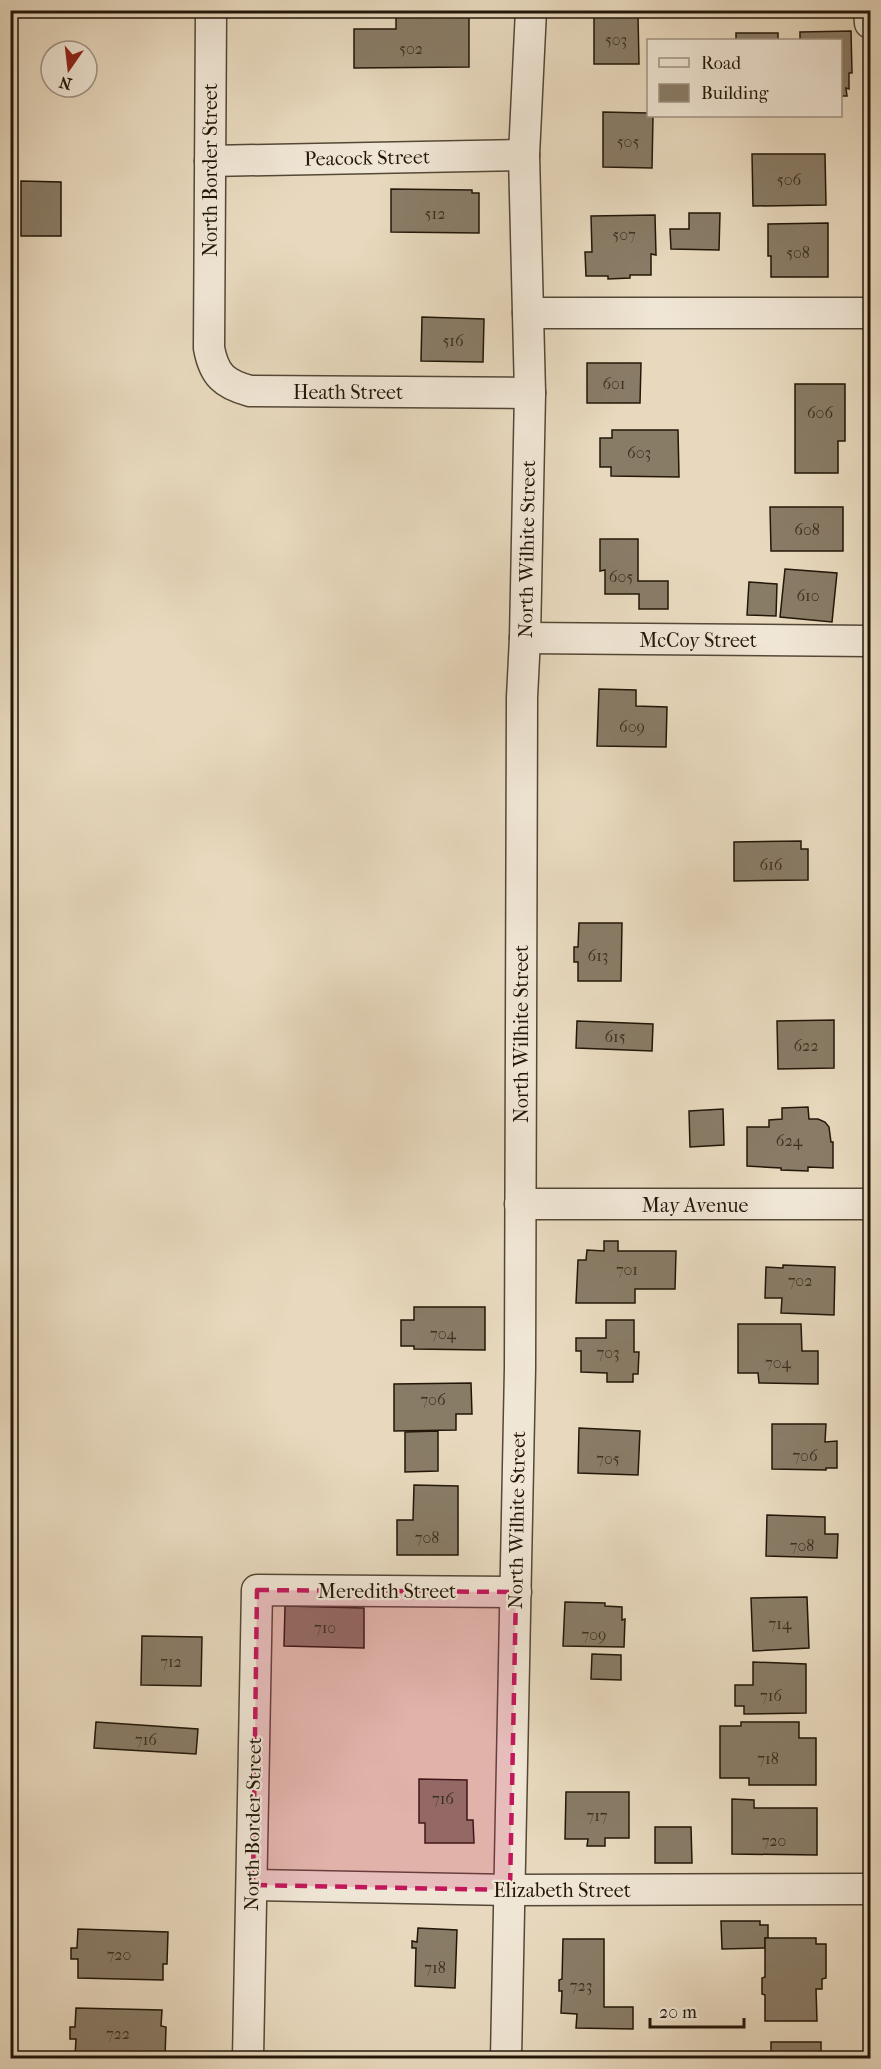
<svg xmlns="http://www.w3.org/2000/svg" width="881" height="2069" font-family="'IM FELL French Canon',serif">
  <rect width="100%" height="100%" fill="#e8d9be"/>
  <filter id="stains"><feTurbulence type="fractalNoise" baseFrequency=".00333" numOctaves="4"/><feColorMatrix values="0 0 0 0 .2 0 0 0 0 .09 0 0 0 0 .02 0 0 0 .5 -.17"/></filter>
  <radialGradient id="worn" r=".72"><stop offset=".6" stop-color="#630" stop-opacity="0"/><stop offset="1" stop-color="#630" stop-opacity=".3"/></radialGradient>
  <g fill="#897c67" stroke="#221709" stroke-width="1.5">
    <path d="M 396,10 L 469,10 L 469,67 L 354,68 L 354,29 L 396,29 Z"/>
    <path d="M 594,15 L 638,15 L 639,64 L 594,64 Z"/>
    <path d="M 851,31 L 852,73 L 849,73 L 849,89 L 846,88 L 847,96 L 840,96 L 840,40 L 800,40 L 800,32 Z"/>
    <rect x="736" y="33" width="42" height="7"/>
    <path d="M 603,112 L 648,113 L 648,116 L 653,116 L 652,168 L 603,167 Z"/>
    <path d="M 752,154 L 825,154 L 826,205 L 753,206 Z"/>
    <path d="M 21,181 L 61,182 L 61,236 L 21,236 Z"/>
    <path d="M 391,189 L 472,190 L 472,193 L 479,193 L 479,233 L 391,232 Z"/>
    <path d="M 689,213 L 720,213 L 719,250 L 671,249 L 670,229 L 689,229 Z"/>
    <path d="M 655,215 L 656,255 L 651,254 L 651,275 L 630,275 L 630,278 L 608,279 L 608,276 L 586,276 L 585,252 L 592,252 L 591,216 Z"/>
    <path d="M 828,223 L 828,277 L 771,277 L 771,256 L 768,256 L 768,224 Z"/>
    <path d="M 422,317 L 484,319 L 483,362 L 421,361 Z"/>
    <path d="M 587,363 L 641,363 L 640,403 L 587,403 Z"/>
    <path d="M 795,384 L 845,384 L 845,441 L 838,441 L 838,473 L 795,473 Z"/>
    <path d="M 612,430 L 678,430 L 679,477 L 611,476 L 611,467 L 600,467 L 600,438 L 612,438 Z"/>
    <path d="M 770,507 L 843,507 L 843,551 L 771,551 Z"/>
    <path d="M 600,539 L 638,539 L 638,581 L 668,581 L 668,609 L 639,609 L 639,594 L 605,594 L 605,570 L 600,571 Z"/>
    <path d="M 785,569 L 837,573 L 832,622 L 780,617 Z"/>
    <path d="M 749,582 L 777,584 L 776,616 L 747,615 Z"/>
    <path d="M 599,689 L 636,690 L 636,706 L 667,707 L 666,747 L 597,746 Z"/>
    <path d="M 801,841 L 801,849 L 808,849 L 808,880 L 734,881 L 734,842 Z"/>
    <path d="M 579,923 L 622,923 L 621,981 L 578,981 L 578,962 L 574,962 L 574,947 L 578,947 Z"/>
    <path d="M 834,1020 L 834,1068 L 778,1069 L 777,1021 Z"/>
    <path d="M 577,1021 L 653,1024 L 652,1051 L 576,1048 Z"/>
    <path d="M 808,1107 L 809,1119 L 818,1119 L 825,1122 L 829,1127 L 831,1142 L 833,1142 L 833,1168 L 808,1167 L 808,1171 L 781,1170 L 781,1168 L 747,1166 L 747,1127 L 769,1127 L 769,1120 L 782,1119 L 782,1108 Z"/>
    <path d="M 723,1109 L 724,1145 L 690,1147 L 689,1111 Z"/>
    <path d="M 604,1241 L 618,1241 L 618,1251 L 676,1251 L 675,1289 L 635,1289 L 635,1303 L 576,1303 L 578,1260 L 586,1260 L 587,1250 L 604,1251 Z"/>
    <path d="M 783,1265 L 835,1267 L 834,1315 L 781,1313 L 782,1298 L 765,1298 L 766,1267 L 783,1268 Z"/>
    <path d="M 414,1307 L 485,1307 L 485,1350 L 414,1349 L 414,1346 L 401,1346 L 401,1320 L 414,1320 Z"/>
    <path d="M 606,1320 L 634,1320 L 634,1352 L 639,1352 L 638,1374 L 633,1374 L 633,1382 L 607,1382 L 607,1373 L 581,1372 L 581,1351 L 576,1351 L 576,1338 L 606,1338 Z"/>
    <path d="M 738,1324 L 801,1324 L 802,1351 L 818,1351 L 818,1384 L 759,1383 L 758,1373 L 738,1373 Z"/>
    <path d="M 471,1383 L 472,1414 L 456,1414 L 456,1430 L 394,1431 L 394,1384 Z"/>
    <path d="M 772,1424 L 826,1424 L 825,1442 L 837,1441 L 837,1468 L 826,1468 L 826,1470 L 772,1469 Z"/>
    <path d="M 579,1428 L 640,1431 L 638,1475 L 578,1473 Z"/>
    <path d="M 438,1431 L 438,1471 L 405,1472 L 405,1432 Z"/>
    <path d="M 414,1485 L 458,1486 L 458,1555 L 397,1555 L 397,1520 L 413,1520 Z"/>
    <path d="M 767,1515 L 825,1517 L 825,1534 L 838,1534 L 837,1558 L 766,1556 Z"/>
    <path d="M 807,1597 L 809,1648 L 753,1651 L 751,1598 Z"/>
    <path d="M 565,1602 L 605,1603 L 605,1606 L 622,1607 L 622,1620 L 625,1619 L 624,1647 L 563,1646 Z"/>
    <path d="M 285,1606 L 364,1608 L 364,1648 L 284,1646 Z"/>
    <path d="M 142,1636 L 202,1637 L 201,1686 L 141,1685 Z"/>
    <path d="M 592,1654 L 621,1655 L 621,1680 L 591,1679 Z"/>
    <path d="M 753,1662 L 806,1664 L 806,1713 L 744,1714 L 744,1706 L 735,1706 L 735,1685 L 753,1685 Z"/>
    <path d="M 96,1722 L 198,1729 L 196,1754 L 94,1748 Z"/>
    <path d="M 741,1722 L 799,1722 L 799,1738 L 816,1738 L 816,1785 L 749,1785 L 749,1778 L 720,1778 L 720,1726 L 741,1726 Z"/>
    <path d="M 419,1779 L 467,1780 L 467,1820 L 473,1820 L 474,1843 L 425,1843 L 425,1823 L 419,1823 Z"/>
    <path d="M 566,1792 L 629,1792 L 629,1838 L 605,1838 L 605,1846 L 587,1846 L 588,1839 L 565,1839 Z"/>
    <path d="M 732,1799 L 754,1800 L 754,1808 L 817,1808 L 817,1855 L 732,1854 Z"/>
    <path d="M 655,1827 L 691,1827 L 692,1863 L 655,1863 Z"/>
    <path d="M 721,1921 L 760,1921 L 760,1925 L 768,1925 L 768,1938 L 765,1938 L 765,1948 L 722,1949 Z"/>
    <path d="M 418,1928 L 457,1930 L 455,1988 L 415,1986 L 416,1948 L 412,1948 L 412,1941 L 417,1942 Z"/>
    <path d="M 78,1929 L 168,1932 L 167,1964 L 163,1964 L 163,1980 L 78,1978 L 78,1959 L 71,1959 L 71,1948 L 77,1948 Z"/>
    <path d="M 765,1938 L 816,1938 L 816,1944 L 826,1944 L 826,1978 L 822,1979 L 822,1989 L 816,1989 L 817,2021 L 765,2021 L 765,1995 L 762,1994 L 762,1978 L 765,1977 Z"/>
    <path d="M 563,1939 L 604,1939 L 604,2007 L 633,2007 L 633,2029 L 576,2028 L 577,2014 L 561,2013 L 562,1991 L 559,1991 L 559,1980 L 562,1979 Z"/>
    <path d="M 76,2008 L 162,2010 L 161,2026 L 166,2027 L 165,2058 L 75,2056 L 76,2039 L 70,2039 L 70,2027 L 75,2027 Z"/>
    <rect x="771" y="2042" width="50" height="16"/>
  </g>
  <g fill="none" stroke-linecap="round" stroke-linejoin="round">
    <defs>
      <g id="street">
        <path d="M 211,10 L 209,348 C 214,375 224,384 250,391 L 530,393"/>
        <path d="M 869,10 L 870,23"/>
        <path d="M 210,161 L 524,155"/>
        <path d="M 528,313 L 870,313"/>
        <path d="M 525,638 L 870,641"/>
        <path d="M 520,1204 L 870,1204"/>
        <path d="M 253,1885 L 510,1890 L 870,1889"/>
        <path d="M 248,2058 L 257,1590 L 516,1592"/>
        <path d="M 506,2058 L 520,1368 L 522,697 L 525,638 L 530,393 L 524,155 L 531,10"/>
      </g>
    </defs>
    <use href="#street" stroke="#544836" stroke-width="33"/>
    <use href="#street" stroke="#f0e6d5" stroke-width="30"/>
  </g>
  <path fill="#c2185b" fill-opacity="0.2" stroke="#c2185b" stroke-width="4.5" stroke-dasharray="12 8" stroke-linejoin="round" d="M 257,1590 L 516,1592 L 510,1890 L 253,1885 Z"/>
  <g text-anchor="middle" dominant-baseline="central" stroke-width="4.5" stroke-linejoin="round" paint-order="stroke">
    <g font-size="16" fill="#3c3020">
      <text x="616" y="39">503</text>
      <text x="411" y="48">502</text>
      <text x="628" y="141">505</text>
      <text x="789" y="179">506</text>
      <text x="435" y="213">512</text>
      <text x="624" y="234">507</text>
      <text x="798" y="252">508</text>
      <text x="453" y="340">516</text>
      <text x="614" y="383">601</text>
      <text x="820" y="412">606</text>
      <text x="639" y="452">603</text>
      <text x="807" y="529">608</text>
      <text x="621" y="576">605</text>
      <text x="808" y="595">610</text>
      <text x="632" y="726">609</text>
      <text x="771" y="864">616</text>
      <text x="598" y="955">613</text>
      <text x="615" y="1036">615</text>
      <text x="806" y="1045">622</text>
      <text x="789" y="1140">624</text>
      <text x="627" y="1269">701</text>
      <text x="800" y="1280">702</text>
      <text x="443" y="1333">704</text>
      <text x="608" y="1352">703</text>
      <text x="778" y="1362">704</text>
      <text x="433" y="1399">706</text>
      <text x="805" y="1455">706</text>
      <text x="608" y="1458">705</text>
      <text x="427" y="1537">708</text>
      <text x="802" y="1545">708</text>
      <text x="780" y="1623">714</text>
      <text x="325" y="1627">710</text>
      <text x="594" y="1634">709</text>
      <text x="171" y="1661">712</text>
      <text x="771" y="1695">716</text>
      <text x="146" y="1739">716</text>
      <text x="768" y="1758">718</text>
      <text x="443" y="1798">716</text>
      <text x="597" y="1815">717</text>
      <text x="774" y="1840">720</text>
      <text x="119" y="1954">720</text>
      <text x="435" y="1967">718</text>
      <text x="581" y="1985">723</text>
      <text x="118" y="2033">722</text>
    </g>
    <g font-size="20" fill="#221709" stroke="#f0e6d5">
      <text transform="translate(367 158) rotate(-1)">Peacock Street</text>
      <text transform="translate(210 170) rotate(-90)">North Border Street</text>
      <text x="348" y="392">Heath Street</text>
      <text transform="translate(527 549) rotate(-89)">North Wilhite Street</text>
      <text x="698" y="640">McCoy Street</text>
      <text transform="translate(521 1034) rotate(-90)">North Wilhite Street</text>
      <text x="695" y="1205">May Avenue</text>
      <text transform="translate(517 1520) rotate(-89)">North Wilhite Street</text>
      <text x="387" y="1591">Meredith Street</text>
      <text transform="translate(253 1824) rotate(-89)">North Border Street</text>
      <text x="562" y="1890">Elizabeth Street</text>
    </g>
  </g>
  <rect width="881" height="2069" fill="none" stroke="#e8d9be" stroke-width="36"/>
  <rect x="12" y="12" width="857" height="2045" fill="none" stroke="#221709" stroke-width="3"/>
  <rect x="18" y="18" width="845" height="2033" fill="none" stroke="#221709" stroke-width="1.5"/>
  <rect x="647" y="39" width="195" height="78" fill="#f0e6d5" stroke="#9e9383" stroke-width="1.5"/>
  <rect x="659" y="58" width="30" height="9" fill="#f0e6d5" stroke="#9e9383" stroke-width="1.5"/>
  <text x="701" y="69" font-size="18" fill="#221709">Road</text>
  <rect x="659" y="84" width="30" height="18" fill="#897c67" stroke="#9e9383" stroke-width="1.5"/>
  <text x="701" y="99" font-size="18" fill="#221709">Building</text>
  <g transform="translate(69 69) rotate(194)"><circle r="28" fill="#f0e6d5" stroke="#9e9383" stroke-width="1.5"/>
  <path d="M0-4.5L10 22L0 15L-10 22Z" fill="#8f2418"/>
  <text y="-9" font-size="16" font-weight="bold" text-anchor="middle" fill="#221709">N</text>
  </g>
  <path d="M650 2018v9h94v-9" fill="none" stroke="#221709" stroke-width="3"/>
  <text x="659" y="2018" font-size="18" fill="#221709" stroke="#f0e6d5" stroke-width="4.5" paint-order="stroke">20 m</text>
  <rect width="100%" height="100%" filter="url(#stains)"/>
  <rect width="100%" height="100%" fill="url(#worn)"/>
</svg>
